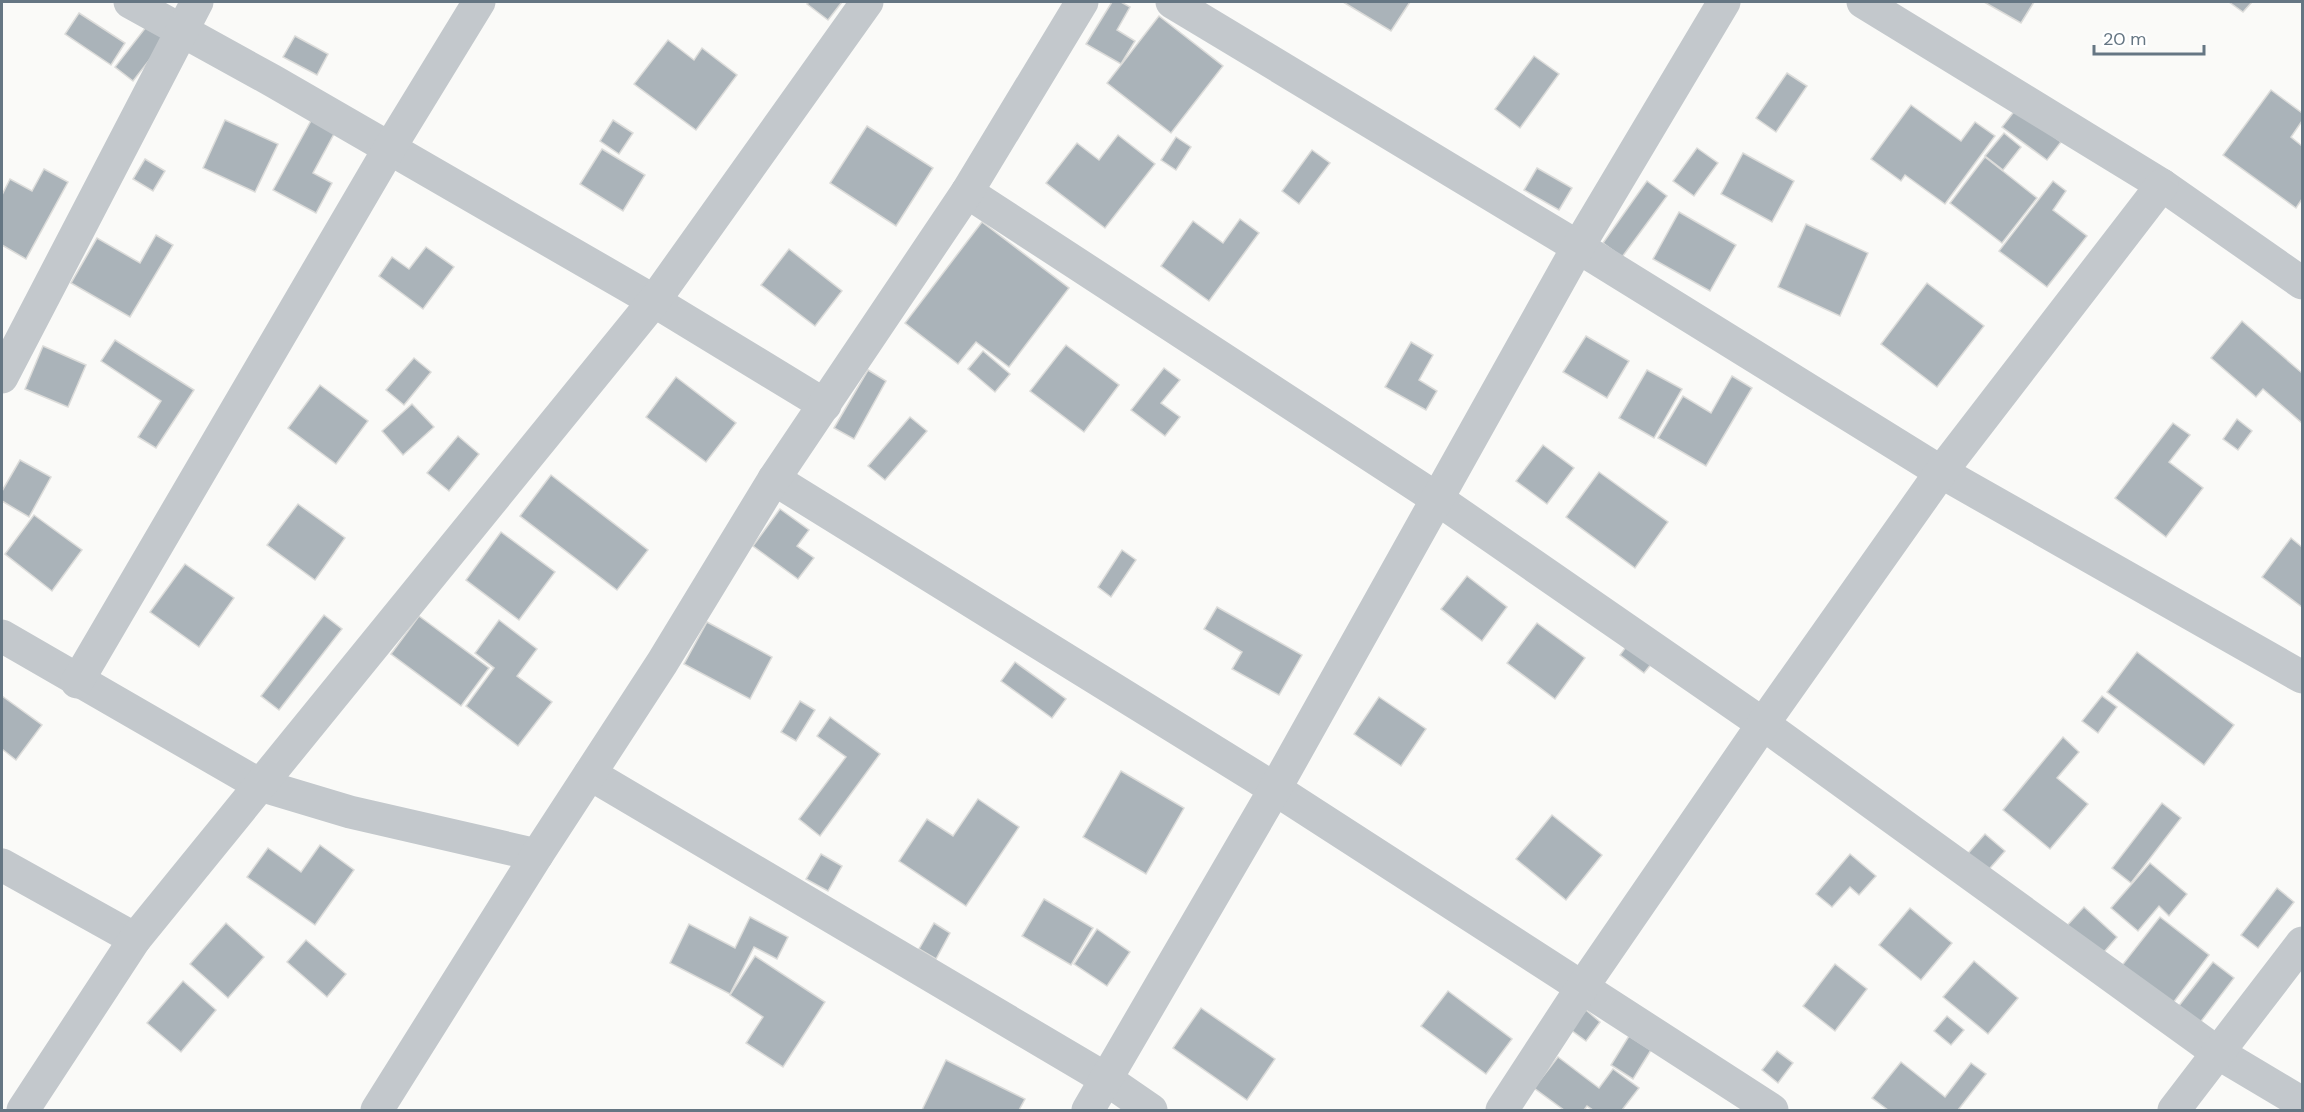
<svg xmlns="http://www.w3.org/2000/svg" width="2304" height="1112" font-family="'DM Sans',sans-serif">
  <rect width="100%" height="100%" fill="#fafaf8"/>
  <g fill="#aab3b9" stroke="#dcdcda" stroke-width="1.5">
    <path d="M 809,2 L 842,2 L 828,20 L 807,4 Z"/>
    <path d="M 1112,2 L 1121,2 L 1130,7 L 1117,30 L 1135,41 L 1121,64 L 1086,44 Z"/>
    <path d="M 1343,2 L 1410,2 L 1391,31 Z"/>
    <path d="M 1984,2 L 2034,2 L 2021,23 Z"/>
    <path d="M 2229,2 L 2252,2 L 2243,12 Z"/>
    <path d="M 79,13 L 125,43 L 111,65 L 65,34 Z"/>
    <path d="M 1159,16 L 1223,66 L 1171,133 L 1107,83 Z"/>
    <path d="M 150,22 L 168,36 L 133,81 L 115,67 Z"/>
    <path d="M 295,36 L 328,54 L 317,75 L 283,57 Z"/>
    <path d="M 668,40 L 694,60 L 702,48 L 737,75 L 696,130 L 634,84 Z"/>
    <path d="M 1534,56 L 1559,74 L 1520,128 L 1495,109 Z"/>
    <path d="M 1787,73 L 1807,86 L 1776,132 L 1756,118 Z"/>
    <path d="M 2271,90 L 2302,113 L 2302,121 L 2291,137 L 2302,146 L 2302,199 L 2296,208 L 2223,155 Z"/>
    <path d="M 1911,105 L 1961,141 L 1975,122 L 1995,136 L 1945,204 L 1905,175 L 1901,181 L 1871,159 Z"/>
    <path d="M 2016,109 L 2061,142 L 2047,160 L 2002,127 Z"/>
    <path d="M 312,119 L 335,132 L 313,173 L 332,183 L 316,213 L 273,190 Z"/>
    <path d="M 225,120 L 278,144 L 255,192 L 203,168 Z"/>
    <path d="M 613,120 L 633,133 L 619,154 L 600,141 Z"/>
    <path d="M 867,126 L 933,168 L 896,226 L 830,183 Z"/>
    <path d="M 2004,133 L 2021,147 L 2003,170 L 1985,156 Z"/>
    <path d="M 1118,135 L 1155,164 L 1105,228 L 1046,183 L 1077,143 L 1099,160 Z"/>
    <path d="M 1176,137 L 1191,147 L 1176,170 L 1161,160 Z"/>
    <path d="M 1697,148 L 1718,163 L 1694,196 L 1673,181 Z"/>
    <path d="M 602,149 L 645,175 L 623,211 L 580,184 Z"/>
    <path d="M 1312,150 L 1330,163 L 1299,204 L 1282,191 Z"/>
    <path d="M 1743,153 L 1794,181 L 1772,222 L 1721,194 Z"/>
    <path d="M 1985,157 L 2037,198 L 2002,243 L 1950,203 Z"/>
    <path d="M 145,159 L 165,171 L 153,191 L 133,179 Z"/>
    <path d="M 1537,168 L 1572,188 L 1559,210 L 1524,190 Z"/>
    <path d="M 44,169 L 68,182 L 26,259 L 2,245 L 2,195 L 10,179 L 32,191 Z"/>
    <path d="M 1647,181 L 1667,196 L 1622,257 L 1603,243 Z"/>
    <path d="M 2053,181 L 2066,191 L 2053,210 L 2087,236 L 2047,287 L 1999,251 Z"/>
    <path d="M 1679,212 L 1736,245 L 1710,291 L 1653,259 Z"/>
    <path d="M 1240,219 L 1259,233 L 1209,301 L 1161,266 L 1193,221 L 1223,243 Z"/>
    <path d="M 982,222 L 1069,288 L 1009,367 L 976,342 L 958,364 L 905,323 Z"/>
    <path d="M 1806,224 L 1868,253 L 1840,316 L 1778,287 Z"/>
    <path d="M 156,235 L 173,245 L 130,317 L 71,283 L 97,238 L 140,263 Z"/>
    <path d="M 426,247 L 454,267 L 423,309 L 379,276 L 392,257 L 409,269 Z"/>
    <path d="M 789,249 L 842,291 L 815,326 L 761,285 Z"/>
    <path d="M 1927,283 L 1984,326 L 1937,387 L 1881,344 Z"/>
    <path d="M 2242,321 L 2302,373 L 2302,423 L 2263,389 L 2256,397 L 2211,358 Z"/>
    <path d="M 1586,336 L 1629,361 L 1607,398 L 1563,372 Z"/>
    <path d="M 115,340 L 194,390 L 156,448 L 138,437 L 161,401 L 101,361 Z"/>
    <path d="M 1411,342 L 1433,355 L 1419,380 L 1437,391 L 1426,410 L 1385,387 Z"/>
    <path d="M 1066,345 L 1119,385 L 1084,432 L 1030,391 Z"/>
    <path d="M 43,346 L 86,365 L 68,407 L 25,389 Z"/>
    <path d="M 983,351 L 1010,374 L 995,392 L 968,369 Z"/>
    <path d="M 414,358 L 431,372 L 404,405 L 386,390 Z"/>
    <path d="M 1164,368 L 1180,380 L 1161,403 L 1180,417 L 1165,436 L 1131,410 Z"/>
    <path d="M 868,370 L 886,381 L 854,439 L 834,428 Z"/>
    <path d="M 1647,370 L 1682,389 L 1654,438 L 1619,418 Z"/>
    <path d="M 1732,376 L 1752,388 L 1706,466 L 1658,438 L 1683,396 L 1711,413 Z"/>
    <path d="M 676,377 L 736,423 L 706,462 L 646,417 Z"/>
    <path d="M 320,385 L 368,421 L 336,464 L 288,428 Z"/>
    <path d="M 412,404 L 434,427 L 403,455 L 382,431 Z"/>
    <path d="M 910,417 L 927,431 L 885,480 L 868,466 Z"/>
    <path d="M 2237,419 L 2252,431 L 2238,450 L 2223,439 Z"/>
    <path d="M 2173,423 L 2190,435 L 2169,462 L 2203,488 L 2166,537 L 2115,498 Z"/>
    <path d="M 458,436 L 479,454 L 449,491 L 427,473 Z"/>
    <path d="M 1543,445 L 1574,468 L 1547,504 L 1516,481 Z"/>
    <path d="M 20,460 L 51,477 L 29,517 L 2,501 L 2,491 Z"/>
    <path d="M 1599,472 L 1668,522 L 1635,568 L 1566,517 Z"/>
    <path d="M 551,475 L 648,550 L 617,590 L 520,516 Z"/>
    <path d="M 298,504 L 345,538 L 315,580 L 267,545 Z"/>
    <path d="M 780,509 L 809,530 L 797,546 L 814,558 L 798,579 L 753,546 Z"/>
    <path d="M 34,515 L 82,550 L 52,591 L 5,554 Z"/>
    <path d="M 501,532 L 555,572 L 519,620 L 466,580 Z"/>
    <path d="M 2291,538 L 2302,547 L 2302,607 L 2262,577 Z"/>
    <path d="M 1122,550 L 1136,560 L 1111,597 L 1098,587 Z"/>
    <path d="M 185,564 L 234,598 L 199,647 L 150,612 Z"/>
    <path d="M 1467,576 L 1507,607 L 1482,641 L 1441,609 Z"/>
    <path d="M 1217,607 L 1302,655 L 1279,695 L 1232,669 L 1242,652 L 1204,629 Z"/>
    <path d="M 324,615 L 342,629 L 279,710 L 261,696 Z"/>
    <path d="M 419,616 L 489,668 L 461,706 L 391,654 Z"/>
    <path d="M 499,620 L 537,649 L 517,676 L 552,702 L 518,746 L 466,706 L 494,668 L 475,653 Z"/>
    <path d="M 707,622 L 772,657 L 750,699 L 684,664 Z"/>
    <path d="M 1537,623 L 1585,658 L 1555,699 L 1507,663 Z"/>
    <path d="M 1632,639 L 1656,658 L 1644,673 L 1620,655 Z"/>
    <path d="M 2137,652 L 2234,725 L 2204,765 L 2107,692 Z"/>
    <path d="M 1015,662 L 1066,699 L 1052,718 L 1001,681 Z"/>
    <path d="M 2,696 L 42,725 L 16,760 L 2,749 Z"/>
    <path d="M 2102,696 L 2117,707 L 2098,733 L 2082,721 Z"/>
    <path d="M 1379,697 L 1426,729 L 1401,766 L 1354,734 Z"/>
    <path d="M 800,701 L 815,710 L 796,741 L 781,732 Z"/>
    <path d="M 830,717 L 880,754 L 820,836 L 799,819 L 846,757 L 817,736 Z"/>
    <path d="M 2063,737 L 2079,752 L 2057,778 L 2088,804 L 2050,849 L 2003,810 Z"/>
    <path d="M 1121,771 L 1184,808 L 1146,874 L 1083,837 Z"/>
    <path d="M 978,799 L 1019,827 L 966,906 L 899,861 L 927,819 L 953,836 Z"/>
    <path d="M 2162,803 L 2181,818 L 2131,883 L 2112,868 Z"/>
    <path d="M 1552,815 L 1602,855 L 1566,900 L 1516,859 Z"/>
    <path d="M 1985,834 L 2005,851 L 1984,875 L 1964,858 Z"/>
    <path d="M 320,845 L 354,870 L 315,925 L 247,877 L 268,848 L 301,872 Z"/>
    <path d="M 821,854 L 842,866 L 828,891 L 806,879 Z"/>
    <path d="M 1850,854 L 1876,876 L 1859,895 L 1850,887 L 1832,907 L 1816,894 Z"/>
    <path d="M 2150,863 L 2187,894 L 2169,916 L 2159,906 L 2138,931 L 2111,908 Z"/>
    <path d="M 2277,888 L 2294,902 L 2258,948 L 2241,935 Z"/>
    <path d="M 1044,899 L 1093,928 L 1071,965 L 1022,936 Z"/>
    <path d="M 2084,907 L 2117,937 L 2098,959 L 2064,929 Z"/>
    <path d="M 1910,908 L 1952,943 L 1921,980 L 1879,945 Z"/>
    <path d="M 750,917 L 788,937 L 777,959 L 754,947 L 730,994 L 670,963 L 689,924 L 735,948 Z"/>
    <path d="M 2160,917 L 2209,955 L 2170,1007 L 2120,968 Z"/>
    <path d="M 226,923 L 264,957 L 228,998 L 190,964 Z"/>
    <path d="M 934,923 L 950,933 L 936,959 L 919,949 Z"/>
    <path d="M 1097,929 L 1130,952 L 1107,986 L 1074,964 Z"/>
    <path d="M 306,940 L 346,974 L 327,997 L 287,962 Z"/>
    <path d="M 755,956 L 825,1002 L 783,1067 L 746,1043 L 763,1017 L 730,995 Z"/>
    <path d="M 1974,961 L 2018,998 L 1988,1034 L 1943,997 Z"/>
    <path d="M 2213,962 L 2234,978 L 2199,1024 L 2178,1007 Z"/>
    <path d="M 1835,964 L 1867,989 L 1835,1031 L 1803,1006 Z"/>
    <path d="M 183,981 L 216,1010 L 181,1052 L 147,1023 Z"/>
    <path d="M 1448,991 L 1512,1039 L 1486,1074 L 1421,1026 Z"/>
    <path d="M 1201,1008 L 1275,1059 L 1247,1100 L 1173,1048 Z"/>
    <path d="M 1586,1010 L 1600,1022 L 1586,1041 L 1571,1030 Z"/>
    <path d="M 1947,1016 L 1964,1030 L 1951,1045 L 1934,1031 Z"/>
    <path d="M 1629,1036 L 1651,1050 L 1633,1079 L 1611,1065 Z"/>
    <path d="M 1777,1051 L 1793,1063 L 1778,1083 L 1762,1070 Z"/>
    <path d="M 1558,1057 L 1599,1088 L 1613,1069 L 1639,1088 L 1622,1110 L 1593,1110 L 1587,1106 L 1584,1110 L 1564,1110 L 1534,1088 Z"/>
    <path d="M 946,1060 L 1025,1099 L 1019,1110 L 922,1110 Z"/>
    <path d="M 1901,1062 L 1945,1097 L 1971,1063 L 1986,1074 L 1958,1110 L 1888,1110 L 1872,1098 Z"/>
  </g>
  <g fill="none" stroke-linecap="round" stroke-linejoin="round">
    <g stroke="#c3c8cc" stroke-width="33">
      <path d="M 130,2 L 273,81 L 654,301 L 825,405"/>
      <path d="M 1172,2 L 1578,247 L 1941,472 L 2302,677"/>
      <path d="M 1863,2 L 2162,185 L 2302,283"/>
      <path d="M 967,192 L 1436,498 L 1763,724 L 2218,1053 L 2302,1103"/>
      <path d="M 2,377 L 197,2"/>
      <path d="M 774,479 L 1275,789 L 1772,1110"/>
      <path d="M 2,636 L 260,785 L 350,812 L 537,855"/>
      <path d="M 77,682 L 389,149 L 479,2"/>
      <path d="M 590,774 L 1106,1079 L 1151,1110"/>
      <path d="M 2,865 L 135,939"/>
      <path d="M 23,1110 L 135,939 L 654,301 L 867,2"/>
      <path d="M 377,1110 L 537,855 L 662,663 L 774,479 L 967,192 L 1082,2"/>
      <path d="M 1088,1110 L 1275,789 L 1578,247 L 1724,2"/>
      <path d="M 1502,1110 L 1581,989 L 1763,724 L 1941,472 L 2162,185"/>
      <path d="M 2174,1110 L 2302,943"/>
    </g>
  </g>
  <rect width="2304" height="1112" fill="none" stroke="#657683" stroke-width="6"/>
  <path d="M2094 45v9h110v-9" fill="none" stroke="#657683" stroke-width="3"/>
  <text x="2103" y="45" font-size="18" fill="#657683" stroke="#ffffff" stroke-width="4.5" paint-order="stroke">20 m</text>
</svg>
